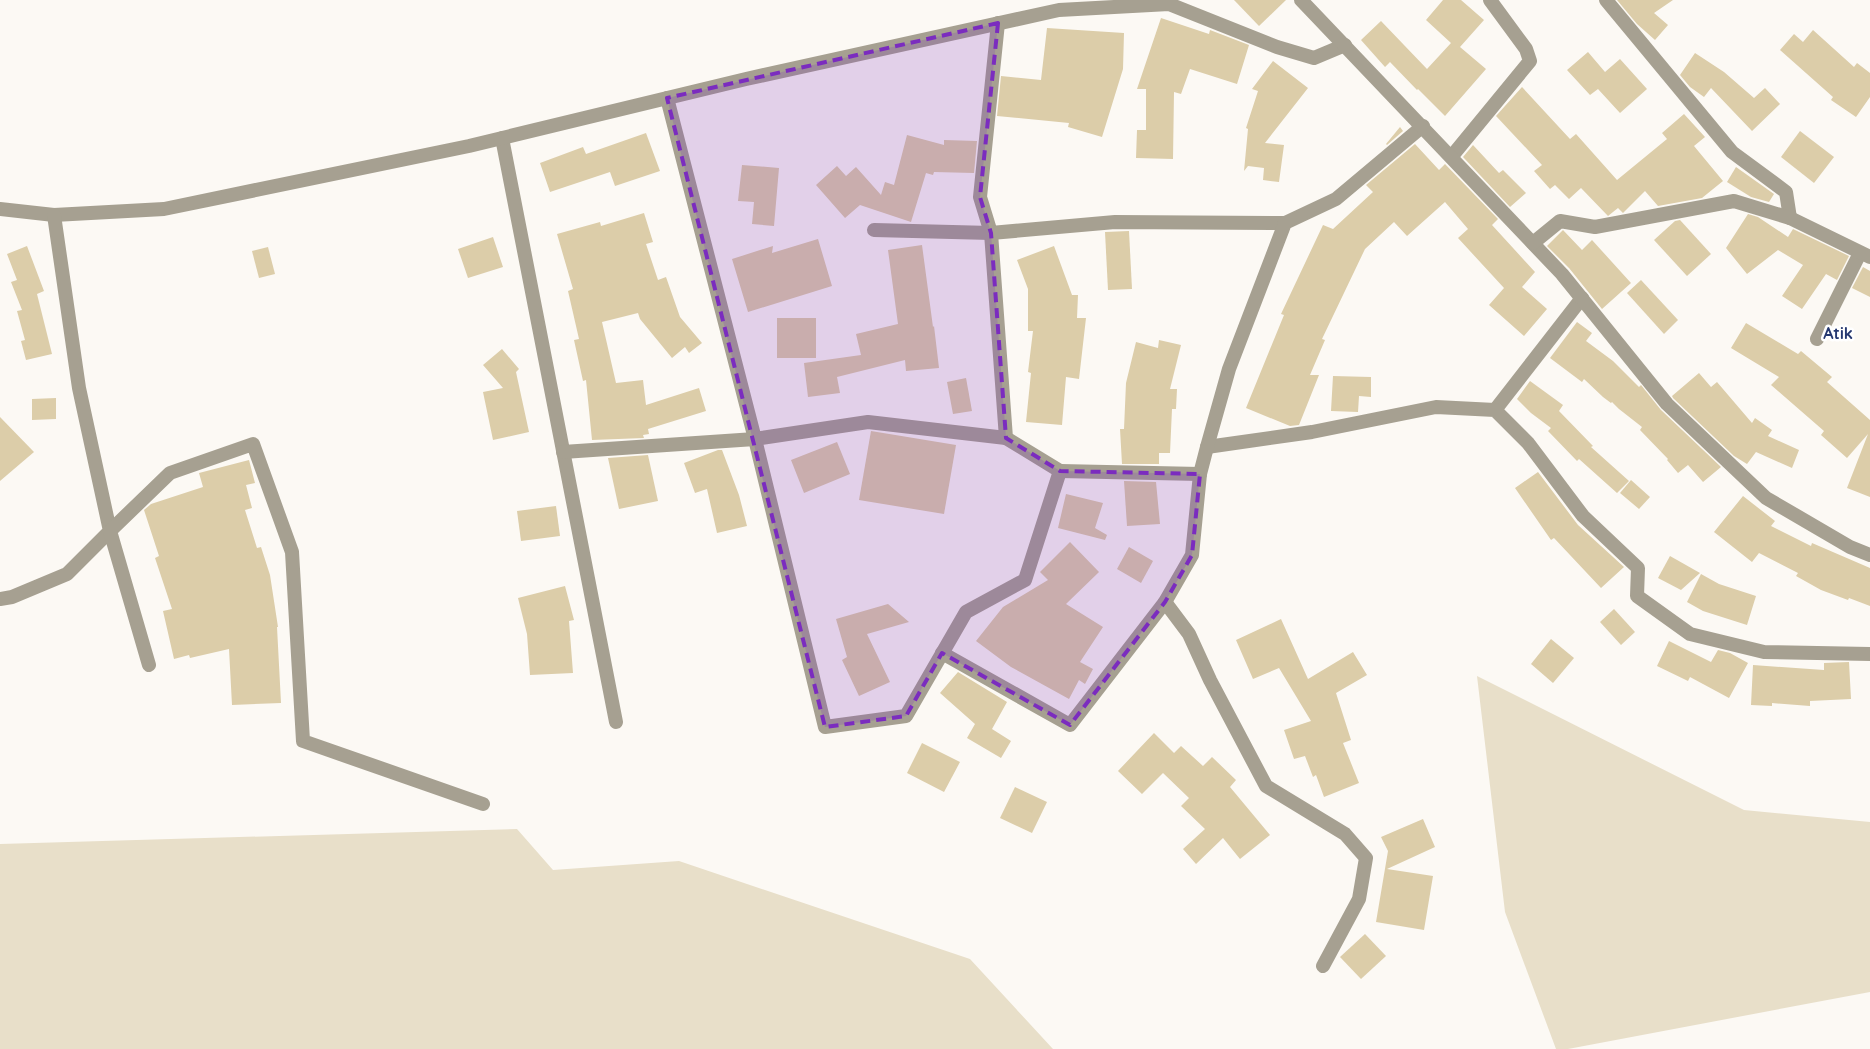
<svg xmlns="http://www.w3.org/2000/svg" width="1870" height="1049" font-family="Quicksand,sans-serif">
  <rect width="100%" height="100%" fill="#fcf9f4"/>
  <g fill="#e8dfc9">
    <path d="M 1477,676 L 1744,810 L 1870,822 L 1870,992 L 1568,1049 L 1556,1049 L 1505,912 Z"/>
    <path d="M 517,829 L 553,870 L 679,861 L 970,959 L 1053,1049 L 0,1049 L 0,844 Z"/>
  </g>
  <g fill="#dccda9">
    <path d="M 1234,0 L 1286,0 L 1259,26 Z"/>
    <path d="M 1443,0 L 1461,0 L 1484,20 L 1460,47 L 1486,69 L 1445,116 L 1418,89 L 1417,90 L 1390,62 L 1385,67 L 1361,40 L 1381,21 L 1427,69 L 1451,43 L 1426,20 Z"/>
    <path d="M 1617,0 L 1673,0 L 1654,13 L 1668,25 L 1655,40 L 1637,24 Z"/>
    <path d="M 1161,18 L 1209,34 L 1210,30 L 1249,45 L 1237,84 L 1190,69 L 1181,94 L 1174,92 L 1173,159 L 1136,158 L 1137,130 L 1146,130 L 1146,89 L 1137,89 Z"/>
    <path d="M 1047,28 L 1124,33 L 1123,69 L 1102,137 L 1068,127 L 1069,123 L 997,116 L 1001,76 L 1041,80 Z"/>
    <path d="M 1813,30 L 1854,67 L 1857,63 L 1870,73 L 1870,97 L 1856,117 L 1831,100 L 1833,97 L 1780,50 L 1794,34 L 1803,42 Z"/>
    <path d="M 1588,52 L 1605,72 L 1620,59 L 1647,89 L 1620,113 L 1598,89 L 1590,95 L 1567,70 Z"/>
    <path d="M 1695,53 L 1724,72 L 1754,98 L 1765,88 L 1780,104 L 1752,131 L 1711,88 L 1704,97 L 1690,87 L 1680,75 Z"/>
    <path d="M 1273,61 L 1308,88 L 1265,143 L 1284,145 L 1279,182 L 1263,180 L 1264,168 L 1248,166 L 1244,171 L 1248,129 L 1246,128 L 1258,91 L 1252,89 Z"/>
    <path d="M 1522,87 L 1570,139 L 1576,134 L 1617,180 L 1667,139 L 1662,133 L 1684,114 L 1705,137 L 1694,146 L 1723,181 L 1702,198 L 1658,206 L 1645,191 L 1623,213 L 1618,208 L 1608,216 L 1581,188 L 1569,199 L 1555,185 L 1550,189 L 1534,171 L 1542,165 L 1496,116 Z"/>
    <path d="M 1400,127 L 1403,131 L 1387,145 L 1386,144 Z"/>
    <path d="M 1800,131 L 1834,157 L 1814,183 L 1781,157 Z"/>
    <path d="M 646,133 L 660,171 L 615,186 L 610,172 L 550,192 L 540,163 L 583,147 L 586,154 Z"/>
    <path d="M 907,135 L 944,145 L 944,140 L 977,141 L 974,173 L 934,172 L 933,175 L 926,173 L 911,222 L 860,205 L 845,218 L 816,185 L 837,166 L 846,176 L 856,167 L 881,195 L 885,182 L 894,185 Z"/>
    <path d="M 1415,144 L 1439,170 L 1445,164 L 1498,219 L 1492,225 L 1535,272 L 1522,287 L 1547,309 L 1524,336 L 1489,305 L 1504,288 L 1458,238 L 1468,229 L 1445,202 L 1407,236 L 1394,222 L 1365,249 L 1322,339 L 1325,340 L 1310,375 L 1319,375 L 1299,425 L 1290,426 L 1246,408 L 1284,315 L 1281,314 L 1323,225 L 1333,229 L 1373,192 L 1366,185 Z"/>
    <path d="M 1473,145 L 1499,173 L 1503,170 L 1526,193 L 1510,207 L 1463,157 Z"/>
    <path d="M 742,165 L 779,168 L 774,226 L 752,224 L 754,202 L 738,201 Z"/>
    <path d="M 1736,167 L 1774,194 L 1769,202 L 1751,197 L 1727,182 Z"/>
    <path d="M 644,213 L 653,242 L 646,244 L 658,280 L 666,277 L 680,317 L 702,343 L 689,353 L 685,347 L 672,358 L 640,319 L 638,313 L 602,322 L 616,383 L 643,380 L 646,405 L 699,388 L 706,411 L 648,429 L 649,434 L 643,435 L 644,438 L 592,440 L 586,380 L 583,381 L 574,340 L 579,339 L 568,291 L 573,289 L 557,234 L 600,222 L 601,226 Z"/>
    <path d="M 1748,214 L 1758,217 L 1788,237 L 1793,229 L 1849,256 L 1837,280 L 1826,274 L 1802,309 L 1782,296 L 1803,265 L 1778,250 L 1747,274 L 1726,248 Z"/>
    <path d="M 1680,220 L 1711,254 L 1687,276 L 1654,240 L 1675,221 Z"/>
    <path d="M 1563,230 L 1582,250 L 1592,240 L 1631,283 L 1602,309 L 1569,268 L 1547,246 Z"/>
    <path d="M 1129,231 L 1132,289 L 1108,290 L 1105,232 Z"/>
    <path d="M 493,237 L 503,267 L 468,278 L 458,249 Z"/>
    <path d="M 818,239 L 832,286 L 748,312 L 732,259 L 773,246 L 772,253 Z"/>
    <path d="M 922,245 L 933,327 L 934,326 L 939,368 L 906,371 L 905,360 L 837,377 L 840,393 L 808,397 L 804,363 L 861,355 L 856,334 L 898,324 L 888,250 Z"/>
    <path d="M 27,246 L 44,291 L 37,294 L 52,354 L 26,360 L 21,341 L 25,340 L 17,311 L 22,310 L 11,282 L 17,280 L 7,254 Z"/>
    <path d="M 1054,246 L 1072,295 L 1078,295 L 1077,318 L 1086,318 L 1079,379 L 1066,377 L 1062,425 L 1026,422 L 1031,373 L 1028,372 L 1033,331 L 1028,331 L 1028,289 L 1017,260 Z"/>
    <path d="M 268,247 L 275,274 L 259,278 L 252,251 Z"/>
    <path d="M 1863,267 L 1870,271 L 1870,297 L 1852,288 Z"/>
    <path d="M 1641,280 L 1678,320 L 1664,334 L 1627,293 Z"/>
    <rect x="777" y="318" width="39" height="40"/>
    <path d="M 1577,322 L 1592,333 L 1586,341 L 1613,361 L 1639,387 L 1641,385 L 1661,410 L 1721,467 L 1703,482 L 1688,465 L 1678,473 L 1667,460 L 1668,459 L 1640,430 L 1642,427 L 1619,409 L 1612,402 L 1611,403 L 1603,397 L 1584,379 L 1582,382 L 1550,358 Z"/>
    <path d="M 1746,323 L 1798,354 L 1801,351 L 1832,377 L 1827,382 L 1870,420 L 1870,497 L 1847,488 L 1868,434 L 1847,458 L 1821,435 L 1824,431 L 1771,385 L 1779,377 L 1731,348 Z"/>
    <path d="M 1159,340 L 1181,345 L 1170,389 L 1177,389 L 1176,409 L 1172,409 L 1170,453 L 1159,453 L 1159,464 L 1122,464 L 1120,429 L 1124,429 L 1126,383 L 1136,342 L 1158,348 Z"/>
    <path d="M 502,349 L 519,369 L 516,372 L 529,432 L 493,440 L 483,392 L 503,388 L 483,365 Z"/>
    <path d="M 1699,373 L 1711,387 L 1717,382 L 1752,423 L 1755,418 L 1772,430 L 1768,436 L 1799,450 L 1792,468 L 1756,452 L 1747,464 L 1734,456 L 1673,398 L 1672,396 Z"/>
    <path d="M 1333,376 L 1371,377 L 1371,397 L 1359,396 L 1358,412 L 1331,411 Z"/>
    <path d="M 966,378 L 972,411 L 953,414 L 947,382 Z"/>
    <path d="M 1530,381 L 1563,405 L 1559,411 L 1593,446 L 1591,447 L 1629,481 L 1617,493 L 1579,459 L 1577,461 L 1548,431 L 1551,428 L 1531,413 L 1517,399 Z"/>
    <path d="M 56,398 L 56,419 L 32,420 L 32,399 Z"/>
    <path d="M 0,417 L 34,452 L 0,481 Z"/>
    <path d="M 871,431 L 956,445 L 944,514 L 859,500 Z"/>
    <path d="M 837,442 L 850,474 L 804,493 L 791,460 Z"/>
    <path d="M 718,450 L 722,450 L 739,495 L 747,526 L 717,533 L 707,489 L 695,493 L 684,463 Z"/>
    <path d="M 648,455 L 658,501 L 619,509 L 608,458 Z"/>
    <path d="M 249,460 L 255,483 L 246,485 L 252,508 L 245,510 L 257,548 L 261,547 L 270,575 L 278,627 L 277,627 L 281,703 L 232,705 L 229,649 L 190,658 L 189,655 L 174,659 L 163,611 L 172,609 L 155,558 L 159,556 L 144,510 L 151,504 L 203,487 L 199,473 Z"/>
    <path d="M 1538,472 L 1578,525 L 1624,567 L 1601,588 L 1554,538 L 1551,540 L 1515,488 Z"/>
    <path d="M 1631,480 L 1650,497 L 1639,509 L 1620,493 Z"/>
    <path d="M 1124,481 L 1156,482 L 1160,524 L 1127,526 Z"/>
    <path d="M 1066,494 L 1103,503 L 1095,528 L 1107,535 L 1105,540 L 1058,528 Z"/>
    <path d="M 1743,496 L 1775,521 L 1771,526 L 1811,546 L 1812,543 L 1870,568 L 1870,606 L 1849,598 L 1848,600 L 1821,590 L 1796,576 L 1798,573 L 1759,553 L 1752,562 L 1714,532 Z"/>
    <path d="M 556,506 L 560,536 L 521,541 L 517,511 Z"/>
    <path d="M 1070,542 L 1099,572 L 1066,604 L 1103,627 L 1080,662 L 1093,669 L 1085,684 L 1079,680 L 1069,699 L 1011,667 L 976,641 L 1003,607 L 1048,580 L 1040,572 Z"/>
    <path d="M 1129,547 L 1153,561 L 1141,583 L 1117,569 Z"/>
    <path d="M 1670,556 L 1700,573 L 1681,590 L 1658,578 Z"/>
    <path d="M 1701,574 L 1719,584 L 1756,596 L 1747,625 L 1703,611 L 1687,602 Z"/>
    <path d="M 565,586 L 574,620 L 569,621 L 573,673 L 530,675 L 527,634 L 518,598 Z"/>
    <path d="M 888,604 L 909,622 L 867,634 L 890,682 L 859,696 L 842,660 L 847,657 L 836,619 Z"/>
    <path d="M 1614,609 L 1635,632 L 1621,645 L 1600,622 Z"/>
    <path d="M 1281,619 L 1308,679 L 1353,652 L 1367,675 L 1336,693 L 1351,740 L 1343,743 L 1359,783 L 1324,797 L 1316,775 L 1313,777 L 1305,756 L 1294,759 L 1284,730 L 1311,721 L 1279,668 L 1253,679 L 1236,640 Z"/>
    <path d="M 1551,639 L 1574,658 L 1553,683 L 1531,664 Z"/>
    <path d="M 1669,641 L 1711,662 L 1718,650 L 1730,653 L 1748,663 L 1729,698 L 1690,677 L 1688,681 L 1657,666 Z"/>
    <path d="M 1849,662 L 1851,699 L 1810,701 L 1810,706 L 1772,703 L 1772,706 L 1751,705 L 1753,665 L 1824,670 L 1824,663 Z"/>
    <path d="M 958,672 L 1007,702 L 992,729 L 1011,741 L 1001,758 L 967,738 L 975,724 L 940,693 Z"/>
    <path d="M 1154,733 L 1174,753 L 1181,746 L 1203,766 L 1212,757 L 1236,780 L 1230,787 L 1270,835 L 1240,859 L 1223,838 L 1196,864 L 1183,849 L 1205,829 L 1181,806 L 1189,798 L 1163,773 L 1142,794 L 1118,771 Z"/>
    <path d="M 922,743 L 960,762 L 944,792 L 907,773 Z"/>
    <path d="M 1015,787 L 1047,802 L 1032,833 L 1000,818 Z"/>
    <path d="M 1423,819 L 1435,847 L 1387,869 L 1433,876 L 1424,930 L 1376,922 L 1388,851 L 1381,837 Z"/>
    <path d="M 1365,934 L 1386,956 L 1361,979 L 1340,957 Z"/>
  </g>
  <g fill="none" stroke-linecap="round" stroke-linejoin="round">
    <g stroke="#a6a091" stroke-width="14">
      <path d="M 1606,0 L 1732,152 L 1786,192 L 1790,218"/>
      <path d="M 667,98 L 755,439 L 825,727 L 906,716 L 966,612 L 1025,580 L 1060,471 L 1006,438 L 991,233 L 980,197 L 998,23"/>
      <path d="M 502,138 L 616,722"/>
      <path d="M 1452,156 L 1530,61 L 1526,49 L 1490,0"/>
      <path d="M 0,209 L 54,215 L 164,209 L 469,146 L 746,79 L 1059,10 L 1169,4 L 1277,47 L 1314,58 L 1345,45"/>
      <path d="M 874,230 L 991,233 L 1115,222 L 1285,223"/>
      <path d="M 1817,339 L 1860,253"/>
      <path d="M 1495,410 L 1582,298"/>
      <path d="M 1207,447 L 1312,432 L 1436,407 L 1495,410 L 1528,443 L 1583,516 L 1638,568 L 1637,596 L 1690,634 L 1764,652 L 1870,654"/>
      <path d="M 563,452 L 755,439 L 868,422 L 1006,438"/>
      <path d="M 1060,471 L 1200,474"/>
      <path d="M 0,599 L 12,597 L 67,574 L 110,531 L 79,388 L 54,215"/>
      <path d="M 1165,602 L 1189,634 L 1210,680 L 1266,786 L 1345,834 L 1366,858 L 1359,899 L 1323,966"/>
      <path d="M 942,653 L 1070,725 L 1165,602 L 1192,555 L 1200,474 L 1207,447 L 1229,369 L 1285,223 L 1336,199 L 1423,126"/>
      <path d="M 149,665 L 110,531 L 170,473 L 253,444 L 292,552 L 303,741 L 483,804"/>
    </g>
    <g stroke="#a6a091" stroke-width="14">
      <path d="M 1301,0 L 1562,274 L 1667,404 L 1766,498 L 1850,547 L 1870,555"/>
      <path d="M 1533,243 L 1560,221 L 1595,227 L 1734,201 L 1790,218 L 1870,257"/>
    </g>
  </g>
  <path fill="#7b2cbf" fill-opacity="0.2" stroke="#7b2cbf" stroke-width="4" stroke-dasharray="10 6" stroke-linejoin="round" d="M 998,23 L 980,197 L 991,233 L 1006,438 L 1060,471 L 1200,474 L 1192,555 L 1165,602 L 1070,725 L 942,653 L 906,716 L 825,727 L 667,98 Z"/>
  <g text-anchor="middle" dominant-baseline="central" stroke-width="5" stroke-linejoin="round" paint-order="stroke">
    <g font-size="16" font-weight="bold" fill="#263870" stroke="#fff">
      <text x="1838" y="333">Atik</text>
    </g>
  </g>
</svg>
